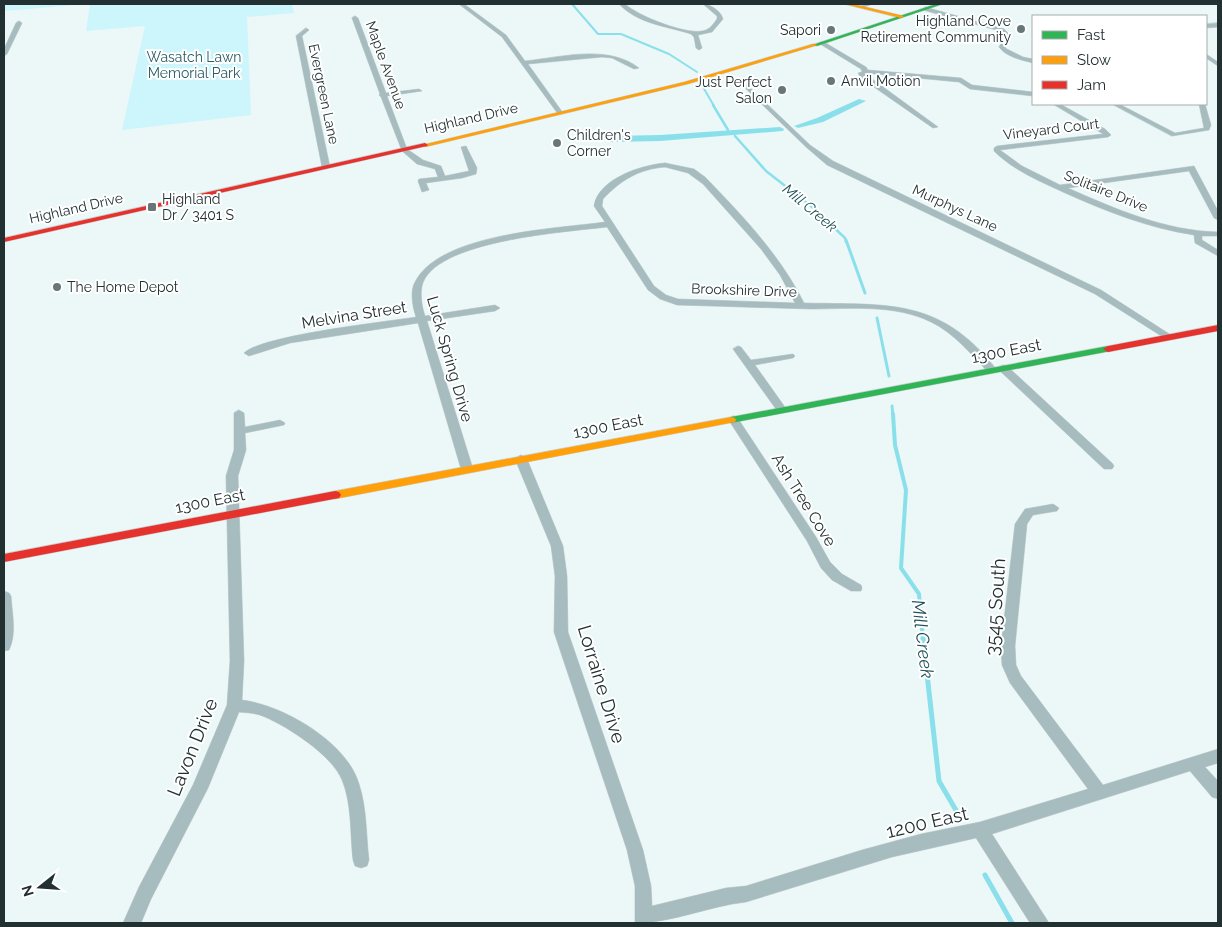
<svg xmlns="http://www.w3.org/2000/svg" width="1222" height="927" font-family="Raleway,sans-serif">
  <rect width="100%" height="100%" fill="#ecf7f8"/>
  <path fill="#ccf6fb" d="M 4,4 L 292,4 L 294,13 L 247,17 L 251,115 L 122,130 L 145,26 L 86,31 L 90,4 L 4,11 Z"/>
  <g fill="none" stroke-linecap="round" stroke-linejoin="round">
    <g stroke="#8ae0ea" stroke-width="2">
      <path d="M 572,4 L 598,34 L 621,34 L 669,54 L 697,72"/>
      <path d="M 703,87 L 714,106"/>
    </g>
    <g stroke="#8ae0ea" stroke-width="2.5">
      <path d="M 713,105 L 728,130"/>
      <path d="M 735,136 L 766,171 L 811,206 L 845,238 L 846,242"/>
    </g>
    <g stroke="#8ae0ea" stroke-width="3">
      <path d="M 846,240 L 865,293"/>
      <path d="M 877,318 L 889,376"/>
      <path d="M 892,406 L 893,416"/>
    </g>
    <path stroke="#8ae0ea" stroke-width="4" d="M 893,414 L 895,445 L 906,490 L 901,568 L 919,594 L 923,640"/>
    <g stroke="#8ae0ea" stroke-width="5">
      <path d="M 923,638 L 939,781 L 957,812"/>
      <path d="M 985,875 L 1012,923"/>
    </g>
    <g fill="#8ae0ea" fill-rule="evenodd">
      <path d="M 859,99 L 866,101 L 823,122 L 798,128 L 794,126 L 817,118 Z"/>
      <path d="M 780,127 L 784,129 L 783,131 L 660,141 L 611,142 L 607,139 L 611,136 L 660,135 Z"/>
    </g>
    <defs>
      <g id="street">
        <path d="M 459,4 L 464,4 L 506,35 L 525,61 C 562,57 608,44 639,68 L 634,69 L 612,58 L 602,57 L 528,64 L 563,113 L 558,114 L 502,37 Z"/>
        <path d="M 619,4 L 625,4 C 638,16 690,37 706,30 C 711,28 714,23 717,19 L 717,16 L 703,4 C 710,4 721,11 723,19 L 712,32 L 698,35 L 702,48 L 699,50 L 696,48 L 694,37 L 691,34 C 666,26 638,24 619,4 Z"/>
        <path d="M 866,4 L 873,4 L 861,8 L 861,6 Z"/>
        <path d="M 925,7 L 1004,29 L 1011,36 L 1005,48 L 1023,57 L 1033,59 L 1033,63 C 1022,60 1006,57 999,47 L 1005,36 L 1000,31 L 923,10 Z"/>
        <path d="M 355,16 L 358,18 L 386,93 L 419,89 L 422,91 L 387,96 L 407,149 L 423,160 L 441,166 L 445,176 L 469,171 L 461,147 L 466,146 L 477,168 L 476,174 L 462,178 L 426,183 L 429,190 L 422,192 L 418,181 L 419,179 L 438,177 L 435,169 L 417,164 L 402,151 L 381,97 L 379,95 L 380,94 L 352,18 Z"/>
        <path d="M 19,21 L 22,23 L 7,54 L 4,56 L 4,49 L 16,23 Z"/>
        <path d="M 1218,23 L 1218,27 L 1206,28 L 1206,24 Z"/>
        <path d="M 306,28 L 309,30 L 302,36 L 330,167 L 326,169 L 322,167 L 296,36 Z"/>
        <path d="M 820,42 L 824,42 L 866,67 L 868,70 L 961,78 L 972,85 L 1033,92 L 1033,96 L 970,89 L 959,82 L 864,73 L 938,127 L 933,128 L 861,78 L 858,73 L 862,72 L 861,69 L 820,44 Z"/>
        <path d="M 1206,54 L 1218,62 L 1218,66 L 1206,58 Z"/>
        <path d="M 744,82 L 810,145 L 833,161 L 1101,290 L 1174,337 L 1169,340 L 1166,339 L 1095,294 L 827,165 L 806,147 L 742,85 L 741,84 Z"/>
        <path d="M 1053,104 L 1060,104 L 1105,129 L 1111,135 L 1108,137 L 1000,150 L 1022,166 L 1060,185 L 1194,166 L 1218,211 L 1218,220 L 1214,218 L 1189,171 L 1068,188 C 1115,209 1166,231 1218,232 L 1218,236 L 1202,236 L 1202,240 L 1218,250 L 1218,256 L 1195,243 L 1194,235 C 1148,228 1105,211 1063,192 C 1039,181 1013,170 994,151 L 994,148 L 997,146 L 1103,134 Z"/>
        <path d="M 1112,104 L 1119,104 L 1175,133 L 1204,128 L 1199,104 L 1205,104 L 1211,125 L 1209,130 L 1172,136 Z"/>
        <path d="M 665,163 L 694,169 L 705,177 C 742,215 780,255 804,303 C 888,305 940,297 997,370 L 992,373 L 988,372 C 971,354 954,333 931,322 C 895,304 849,309 811,309 C 766,308 722,306 677,305 L 660,299 L 648,290 L 607,227 C 568,232 433,240 422,286 C 420,296 422,307 425,316 L 495,305 L 500,308 L 495,311 L 427,321 L 473,469 L 471,472 L 467,473 L 461,469 L 418,323 L 290,343 L 249,356 L 244,353 C 263,335 385,322 416,317 C 413,308 410,294 414,284 C 437,233 555,229 605,222 L 594,206 C 598,179 641,165 665,163 ZM 665,167 L 688,173 L 703,184 L 761,249 L 780,275 L 795,303 L 678,299 L 666,295 L 654,286 L 602,206 L 603,199 C 621,180 639,169 665,167 Z"/>
        <path d="M 738,346 L 741,347 L 751,360 L 793,354 L 795,356 L 793,358 L 755,365 L 787,410 L 786,412 L 778,412 L 733,349 Z"/>
        <path d="M 1003,365 L 1007,366 L 1112,463 L 1114,466 L 1112,469 L 1104,469 L 999,370 L 998,368 Z"/>
        <path d="M 239,410 L 244,413 L 245,427 L 280,420 L 285,423 L 284,425 L 245,433 L 246,450 L 238,476 L 244,661 L 242,700 C 283,705 347,742 359,784 C 367,808 366,835 369,860 L 367,866 L 361,868 L 355,866 L 353,860 C 350,834 352,804 342,780 C 332,755 288,727 265,717 C 257,713 248,713 239,712 L 208,788 L 151,899 L 141,923 L 123,923 L 139,887 L 193,785 L 227,705 L 230,661 L 226,476 L 234,450 L 234,413 Z"/>
        <path d="M 733,416 L 737,417 L 816,537 L 830,562 L 842,574 L 861,585 L 862,588 L 861,591 L 851,591 L 832,580 L 821,568 L 807,541 L 728,419 Z"/>
        <path d="M 521,455 L 527,459 L 563,546 L 567,576 L 568,632 L 643,850 L 651,886 L 652,906 L 726,888 L 746,886 L 862,850 L 921,834 L 980,822 L 1088,789 L 1010,683 L 1002,665 L 1001,646 L 1015,524 L 1025,509 L 1053,504 L 1059,508 L 1057,511 L 1033,515 L 1027,524 L 1015,646 L 1016,665 L 1021,676 L 1103,785 L 1218,749 L 1218,763 L 1205,767 L 1218,781 L 1218,799 L 1212,797 L 1190,771 L 992,834 L 1049,923 L 1030,923 L 976,838 L 892,857 L 746,902 C 709,906 673,923 635,923 L 635,886 L 627,850 L 554,632 L 555,576 L 551,546 L 515,459 Z"/>
        <path d="M 4,591 L 9,593 L 11,596 C 12,613 17,634 9,650 L 4,651 Z"/>
      </g>
      <g id="fast">
        <path d="M 936,4 L 943,4 L 817,46 L 812,45 Z"/>
        <path d="M 1108,346 L 1113,349 L 1111,351 L 731,423 L 726,420 L 731,417 Z"/>
      </g>
      <g id="slow">
        <path d="M 844,4 L 853,4 L 904,16 L 901,18 Z"/>
        <path d="M 813,44 L 818,45 L 688,84 L 425,147 L 422,145 L 684,82 Z"/>
        <path d="M 731,417 L 735,418 L 736,420 L 735,422 L 335,499 L 329,495 L 335,491 Z"/>
      </g>
      <g id="jam">
        <path d="M 425,143 L 428,145 L 427,146 L 4,242 L 4,238 Z"/>
        <path d="M 1218,325 L 1218,331 L 1108,352 L 1103,349 L 1108,346 Z"/>
        <path d="M 335,491 L 339,492 L 341,495 L 339,498 L 4,562 L 4,554 Z"/>
      </g>
    </defs>
    <use href="#street" stroke="#c8d2d4" stroke-width="1"/>
    <use href="#fast" stroke="#c8d2d4" stroke-width="1"/>
    <use href="#slow" stroke="#c8d2d4" stroke-width="1"/>
    <use href="#jam" stroke="#c8d2d4" stroke-width="1"/>
    <use href="#street" fill="#a6bcbf" fill-rule="evenodd"/>
    <use href="#fast" fill="#30b455" fill-rule="evenodd"/>
    <use href="#slow" fill="#ff9f0a" fill-rule="evenodd"/>
    <use href="#jam" fill="#e5322d" fill-rule="evenodd"/>
  </g>
  <g fill="#697677" stroke="#fff" stroke-width="2">
    <circle cx="1021" cy="29" r="5"/>
    <circle cx="831" cy="30" r="5"/>
    <circle cx="831" cy="81" r="5"/>
    <circle cx="782" cy="90" r="5"/>
    <circle cx="557" cy="143" r="5"/>
    <rect x="147" y="202" width="10" height="10" rx="2.5"/>
    <circle cx="57" cy="287" r="5"/>
  </g>
  <g text-anchor="middle" dominant-baseline="central" stroke-width="4" stroke-linejoin="round" paint-order="stroke">
    <g font-size="14" fill="#223032" stroke="#fff" text-anchor="start">
      <text x="1011" y="21" text-anchor="end">Highland Cove<tspan x="1011" dy="16">Retirement Community</tspan></text>
      <text x="821" y="30" text-anchor="end">Sapori</text>
      <text x="841" y="81">Anvil Motion</text>
      <text x="772" y="82" text-anchor="end">Just Perfect<tspan x="772" dy="16">Salon</tspan></text>
      <text x="567" y="135">Children's<tspan x="567" dy="16">Corner</tspan></text>
      <text x="162" y="199">Highland<tspan x="162" dy="16">Dr / 3401 S</tspan></text>
      <text x="67" y="287">The Home Depot</text>
    </g>
    <g font-size="14" fill="#2b5e64" stroke="#fff">
      <text x="194" y="57">Wasatch Lawn<tspan x="194" dy="16">Memorial Park</tspan></text>
    </g>
    <g font-size="14" fill="#223032" stroke="#fff">
      <text transform="translate(386 65) rotate(70)">Maple Avenue</text>
      <text transform="translate(324 94) rotate(78)">Evergreen Lane</text>
      <text transform="translate(471 118) rotate(-13)">Highland Drive</text>
      <text transform="translate(1051 129) rotate(-7)">Vineyard Court</text>
      <text transform="translate(1106 191) rotate(22)">Solitaire Drive</text>
      <text transform="translate(76 208) rotate(-13)">Highland Drive</text>
      <text transform="translate(955 208) rotate(25)">Murphys Lane</text>
      <text transform="translate(744 290) rotate(2)">Brookshire Drive</text>
    </g>
    <g font-size="15" font-style="italic" fill="#1d5157" stroke="#fff">
      <text transform="translate(810 208) rotate(40)">Mill Creek</text>
    </g>
    <g font-size="16" fill="#223032" stroke="#fff">
      <text transform="translate(354 315) rotate(-9)">Melvina Street</text>
      <text transform="translate(1006 351) rotate(-11)">1300 East</text>
      <text transform="translate(450 359) rotate(74)">Luck Spring Drive</text>
      <text transform="translate(608 426) rotate(-11)">1300 East</text>
      <text transform="translate(804 500) rotate(58)">Ash Tree Cove</text>
      <text transform="translate(210 501) rotate(-11)">1300 East</text>
    </g>
    <g font-size="18" font-style="italic" fill="#1d5157" stroke="#fff">
      <text transform="translate(923 639) rotate(83)">Mill Creek</text>
    </g>
    <g font-size="19" fill="#223032" stroke="#fff">
      <text transform="translate(995 607) rotate(-86)">3545 South</text>
      <text transform="translate(602 684) rotate(73)">Lorraine Drive</text>
      <text transform="translate(192 747) rotate(-68)">Lavon Drive</text>
      <text transform="translate(927 822) rotate(-13)">1200 East</text>
    </g>
  </g>
  <rect width="1222" height="927" fill="none" stroke="#223032" stroke-width="10"/>
  <rect x="1032" y="15" width="175" height="90" fill="#ffffff" stroke="#a7acad"/>
  <rect x="1042" y="31" width="25" height="8" fill="#30b455" stroke="#a7acad"/>
  <text x="1077" y="40" font-size="15" fill="#223032">Fast</text>
  <rect x="1042" y="56" width="25" height="8" fill="#ff9f0a" stroke="#a7acad"/>
  <text x="1077" y="65" font-size="15" fill="#223032">Slow</text>
  <rect x="1042" y="81" width="25" height="8" fill="#e5322d" stroke="#a7acad"/>
  <text x="1077" y="90" font-size="15" fill="#223032">Jam</text>
  <g transform="translate(40 887) rotate(253)" stroke="#ffffff" stroke-width="4" paint-order="stroke">
  <path d="M0-4L9 19L0 12L-9 19Z" fill="#223032"/>
  <text y="-8" font-size="14" font-weight="bold" text-anchor="middle" fill="#223032">N</text>
  </g>
</svg>
